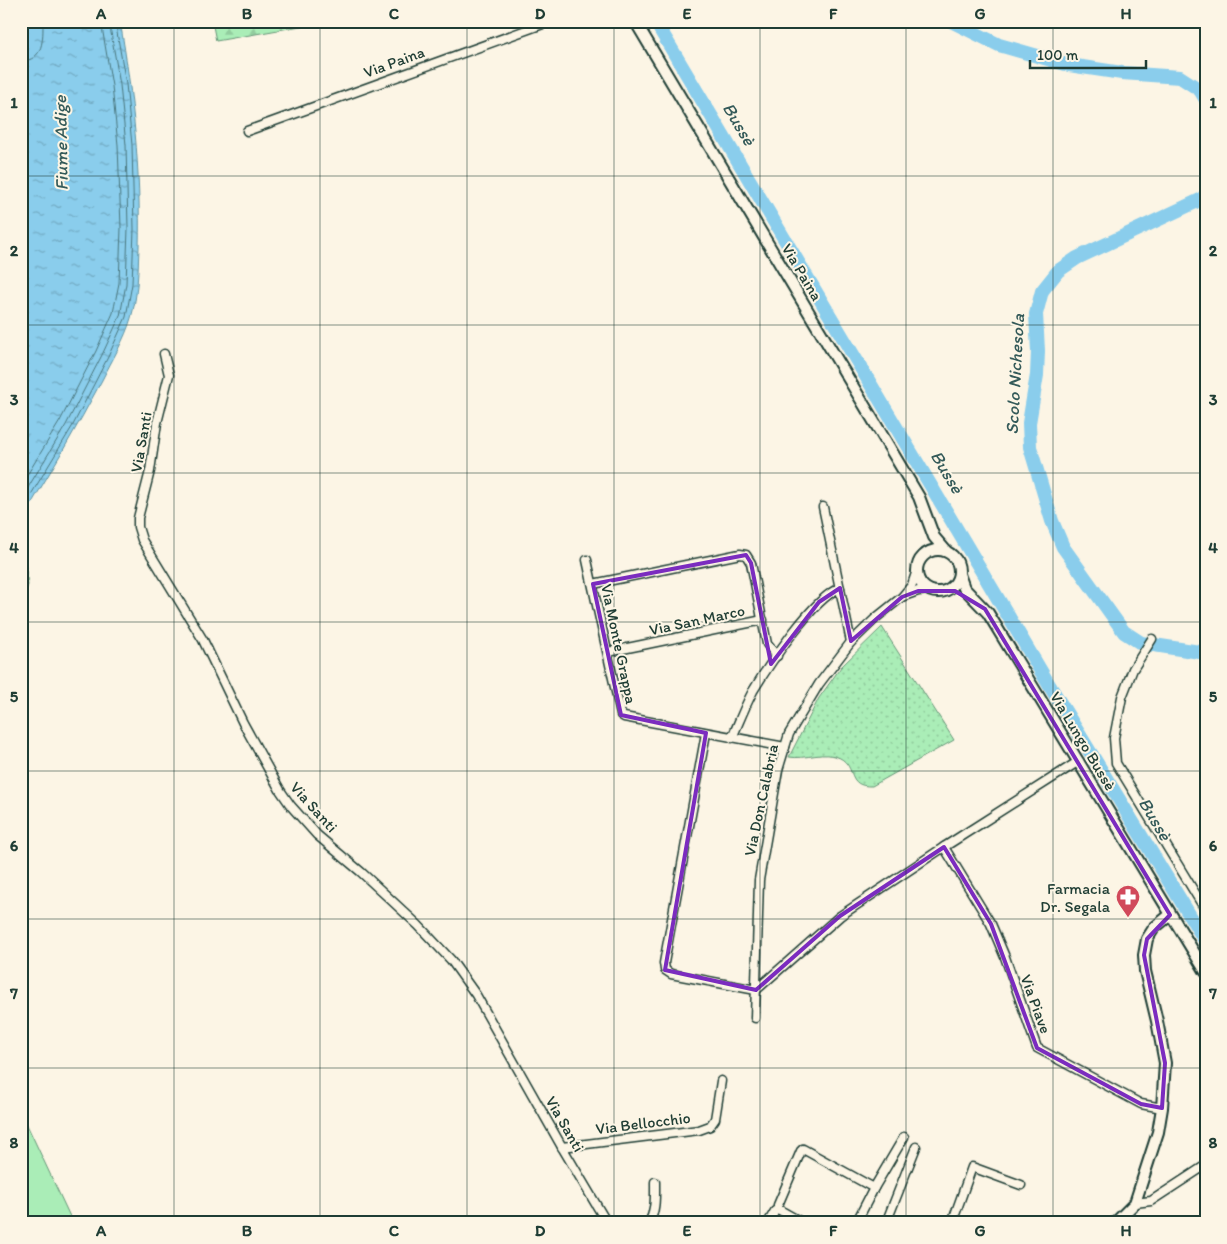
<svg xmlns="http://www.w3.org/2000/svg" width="1227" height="1244" font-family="Itim,sans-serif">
  <defs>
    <pattern id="forest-firs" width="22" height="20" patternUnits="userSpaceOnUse" patternTransform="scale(1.25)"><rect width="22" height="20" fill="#aaedb7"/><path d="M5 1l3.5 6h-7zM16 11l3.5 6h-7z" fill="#92cc9e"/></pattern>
    <pattern id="park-dots" width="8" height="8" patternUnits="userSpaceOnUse" patternTransform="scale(1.25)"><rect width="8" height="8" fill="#aaedb7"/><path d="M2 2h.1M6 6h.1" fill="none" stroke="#92cc9e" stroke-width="1.8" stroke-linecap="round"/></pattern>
    <pattern id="water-ripples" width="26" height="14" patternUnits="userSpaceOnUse" patternTransform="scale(1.25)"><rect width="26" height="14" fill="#8acdec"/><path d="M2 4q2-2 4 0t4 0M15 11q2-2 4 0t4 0" fill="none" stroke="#70a8c0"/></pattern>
  </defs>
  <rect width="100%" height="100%" fill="#fcf5e5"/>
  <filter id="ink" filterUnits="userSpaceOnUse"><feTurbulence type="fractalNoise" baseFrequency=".02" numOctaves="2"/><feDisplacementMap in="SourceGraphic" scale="10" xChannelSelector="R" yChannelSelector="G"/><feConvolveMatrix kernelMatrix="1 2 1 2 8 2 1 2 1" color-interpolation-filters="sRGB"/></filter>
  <g filter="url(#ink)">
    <g fill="#aaedb7" stroke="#649576">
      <path d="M 21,526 L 28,585 L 21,604 Z"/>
      <path d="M 21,1112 L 73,1223 L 21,1223 Z"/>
    </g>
    <path fill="url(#forest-firs)" stroke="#649576" d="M 212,21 L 329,21 L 216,41 Z"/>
    <path fill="url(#park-dots)" stroke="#649576" d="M 882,627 L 954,740 L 872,786 C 846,787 857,767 840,758 C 825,750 805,760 789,757 L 819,698 L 841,667 Z"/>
    <path fill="url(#water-ripples)" stroke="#5f93a2" d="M 25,21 L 120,21 C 133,97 141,170 139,247 C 138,271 138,295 131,318 C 125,339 112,360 102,380 C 77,428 49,474 21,521 L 21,90 Z"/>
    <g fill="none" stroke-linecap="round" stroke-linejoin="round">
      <g stroke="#4a777e" stroke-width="1">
        <path d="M 21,61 C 44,61 43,39 43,21"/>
        <path d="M 21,485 L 60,421 L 96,351 L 113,313 L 119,283 L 121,228 L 118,145 L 112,86 L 101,21"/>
        <path d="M 21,499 L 66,425 L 102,355 L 120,316 L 126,284 L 128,228 L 126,145 L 120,85 L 109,21"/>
        <path d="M 21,511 L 72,427 L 108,357 L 126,317 L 132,284 L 134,229 L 132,145 L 126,84 L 115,21"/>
      </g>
      <g stroke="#8acdec" stroke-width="14">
        <path d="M 655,21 L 1048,683 L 1206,942"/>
        <path d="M 951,21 L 999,45 L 1069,65 L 1122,73 L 1180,77 L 1200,90 L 1206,100"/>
        <path d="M 1206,194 L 1202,199 L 1077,258 L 1058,271 L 1042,291 L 1036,314 L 1038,351 L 1037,375 L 1029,423 L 1030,447 L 1052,521 L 1063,547 L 1124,632 L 1141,643 L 1206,653"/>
      </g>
      <defs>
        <g id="street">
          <path d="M 247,131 L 551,21"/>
          <path d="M 164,354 L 169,375 L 157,423 L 150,471 L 138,518 L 138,527 L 142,540 L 203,640 L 243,723 L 280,790 L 291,806 L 317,835 L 361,872 L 418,925 L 451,960 L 476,995 L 562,1147 L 607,1223"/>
          <path d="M 823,507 L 851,642"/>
          <path d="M 587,560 L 621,715 L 624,717 L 785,747"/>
          <path d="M 593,584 L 740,554 L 746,555 L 751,563 L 767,644 L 777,656"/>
          <path d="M 904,596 L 918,591 L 931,590"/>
          <path d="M 1152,639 L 1133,669 L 1122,697 L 1114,738 L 1116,763 L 1206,911"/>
          <path d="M 608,652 L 763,620"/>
          <path d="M 706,733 L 664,963 L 665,970 L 671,974 L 756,990 L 840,916 L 944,847"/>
          <path d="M 732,738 C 739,722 745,706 753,691 C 768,666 814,597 840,588"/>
          <path d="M 1079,761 L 944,847 L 991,924 L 1005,957 L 1037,1048 L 1141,1104 L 1162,1108"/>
          <path d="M 755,1018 L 759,880 L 778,770 L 789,734 L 819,684 L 851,642 L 877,617 L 902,597 L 912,585 L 917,570"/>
          <path d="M 562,1147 L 699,1130 L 710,1126 L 715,1119 L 721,1081"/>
          <path d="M 874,1188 L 904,1137"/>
          <path d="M 1135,1203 L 1151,1201 L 1206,1165"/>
          <path d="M 778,1209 L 803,1223"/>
          <path d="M 649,1223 C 656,1210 655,1197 655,1182"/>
          <path d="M 768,1223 L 775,1211 L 778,1209 L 778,1205 L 801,1151 L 803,1149 L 874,1188 L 856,1223"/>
          <path d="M 886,1223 L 916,1147"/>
          <path d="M 952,1223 L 972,1167 L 1021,1185"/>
        </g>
        <g id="secondary">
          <path d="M 635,21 L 919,497 L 934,537 L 946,551"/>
          <circle cx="938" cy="571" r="21"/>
          <path d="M 959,574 L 964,588 L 988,613 L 1206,972"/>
          <path d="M 1115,1223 L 1135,1203 L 1158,1132 L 1162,1108 L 1165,1063 L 1157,1021 L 1145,971 L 1144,955 L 1147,939 L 1154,928 L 1170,915"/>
        </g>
      </defs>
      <use href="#street" stroke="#1f3d34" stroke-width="11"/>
      <use href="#secondary" stroke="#1f3d34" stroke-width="14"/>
      <use href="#street" stroke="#fcf5e5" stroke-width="8"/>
      <use href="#secondary" stroke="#fcf5e5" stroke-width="10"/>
    </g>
  </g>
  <path fill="none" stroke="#7b2cbf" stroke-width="4" stroke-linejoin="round" d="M 746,555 L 751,563 L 771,664 L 819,602 L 840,588 L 851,641 L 902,597 L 918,591 L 955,591 L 985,609 L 1170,915 L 1147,939 L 1144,955 L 1165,1063 L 1162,1108 L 1141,1104 L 1037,1048 L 991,924 L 944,847 L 840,916 L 756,990 L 665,970 L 706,733 L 621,715 L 593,584 Z"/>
  <path fill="none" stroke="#1f3d34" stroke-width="1" stroke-opacity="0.55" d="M 174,21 L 174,1223M 320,21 L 320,1223M 467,21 L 467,1223M 614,21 L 614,1223M 760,21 L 760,1223M 906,21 L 906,1223M 1053,21 L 1053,1223M 21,176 L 1206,176M 21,325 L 1206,325M 21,473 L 1206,473M 21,622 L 1206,622M 21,771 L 1206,771M 21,919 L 1206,919M 21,1068 L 1206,1068"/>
  <defs>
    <symbol id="pharmacy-pin" viewBox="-11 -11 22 30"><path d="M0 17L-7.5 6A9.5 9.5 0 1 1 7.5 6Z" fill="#d1495b" stroke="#fcf5e5"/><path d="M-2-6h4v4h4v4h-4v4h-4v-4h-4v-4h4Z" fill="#fff"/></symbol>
  </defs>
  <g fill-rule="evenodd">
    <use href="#pharmacy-pin" x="1114" y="883" width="28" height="38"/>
  </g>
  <g text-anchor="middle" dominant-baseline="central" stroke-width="4" stroke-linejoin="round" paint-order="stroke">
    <g font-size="16" fill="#1f3d34" stroke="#fcf5e5">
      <text transform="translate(394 62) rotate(-20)">Via Paina</text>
      <text transform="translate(802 272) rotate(59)">Via Paina</text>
      <text transform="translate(141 442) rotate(-80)">Via Santi</text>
      <text transform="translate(697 620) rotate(-12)">Via San Marco</text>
      <text transform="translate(619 644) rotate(78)">Via Monte Grappa</text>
      <text transform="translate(1083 741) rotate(59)">Via Lungo Bussè</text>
      <text transform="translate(761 800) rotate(-78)">Via Don Calabria</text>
      <text transform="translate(314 807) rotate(48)">Via Santi</text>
      <text transform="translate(1036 1004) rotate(70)">Via Piave</text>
      <text transform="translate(643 1123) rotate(-7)">Via Bellocchio</text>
      <text transform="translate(565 1124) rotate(60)">Via Santi</text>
    </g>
    <g font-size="16" fill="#1f3d34" stroke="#fcf5e5" text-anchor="end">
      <text x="1110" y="888">Farmacia<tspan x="1110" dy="18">Dr. Segala</tspan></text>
    </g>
    <g font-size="18" font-style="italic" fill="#345a59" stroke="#fcf5e5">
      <text transform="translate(739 124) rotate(59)">Bussè</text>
      <text transform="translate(61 143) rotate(-91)">Fiume Adige</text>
      <text transform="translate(1015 374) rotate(-87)">Scolo Nichesola</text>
      <text transform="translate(947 472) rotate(59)">Bussè</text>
      <text transform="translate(1155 819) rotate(59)">Bussè</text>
    </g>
  </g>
  <rect width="1227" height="1244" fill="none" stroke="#fcf5e5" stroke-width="55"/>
  <path d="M1030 60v8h116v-8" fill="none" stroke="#1f3d34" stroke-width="2.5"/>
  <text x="1037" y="60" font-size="15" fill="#1f3d34" stroke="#fcf5e5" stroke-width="4" paint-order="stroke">100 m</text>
  <rect x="28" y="28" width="1172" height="1188" fill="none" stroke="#1f3d34" stroke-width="2"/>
  <g font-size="16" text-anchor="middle" font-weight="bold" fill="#1f3d34">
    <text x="101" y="19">A</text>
    <text x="247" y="19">B</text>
    <text x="394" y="19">C</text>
    <text x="540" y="19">D</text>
    <text x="687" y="19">E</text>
    <text x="833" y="19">F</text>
    <text x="980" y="19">G</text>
    <text x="1126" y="19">H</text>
    <text x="14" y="108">1</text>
    <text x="1213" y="108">1</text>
    <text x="14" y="256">2</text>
    <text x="1213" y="256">2</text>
    <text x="14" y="405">3</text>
    <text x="1213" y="405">3</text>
    <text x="14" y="553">4</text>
    <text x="1213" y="553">4</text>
    <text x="14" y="702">5</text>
    <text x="1213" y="702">5</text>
    <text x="14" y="851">6</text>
    <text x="1213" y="851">6</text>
    <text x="14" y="999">7</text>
    <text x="1213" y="999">7</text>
    <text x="14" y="1148">8</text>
    <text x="1213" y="1148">8</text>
    <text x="101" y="1236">A</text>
    <text x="247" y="1236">B</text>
    <text x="394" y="1236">C</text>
    <text x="540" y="1236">D</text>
    <text x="687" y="1236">E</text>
    <text x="833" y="1236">F</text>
    <text x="980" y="1236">G</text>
    <text x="1126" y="1236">H</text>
  </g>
</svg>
